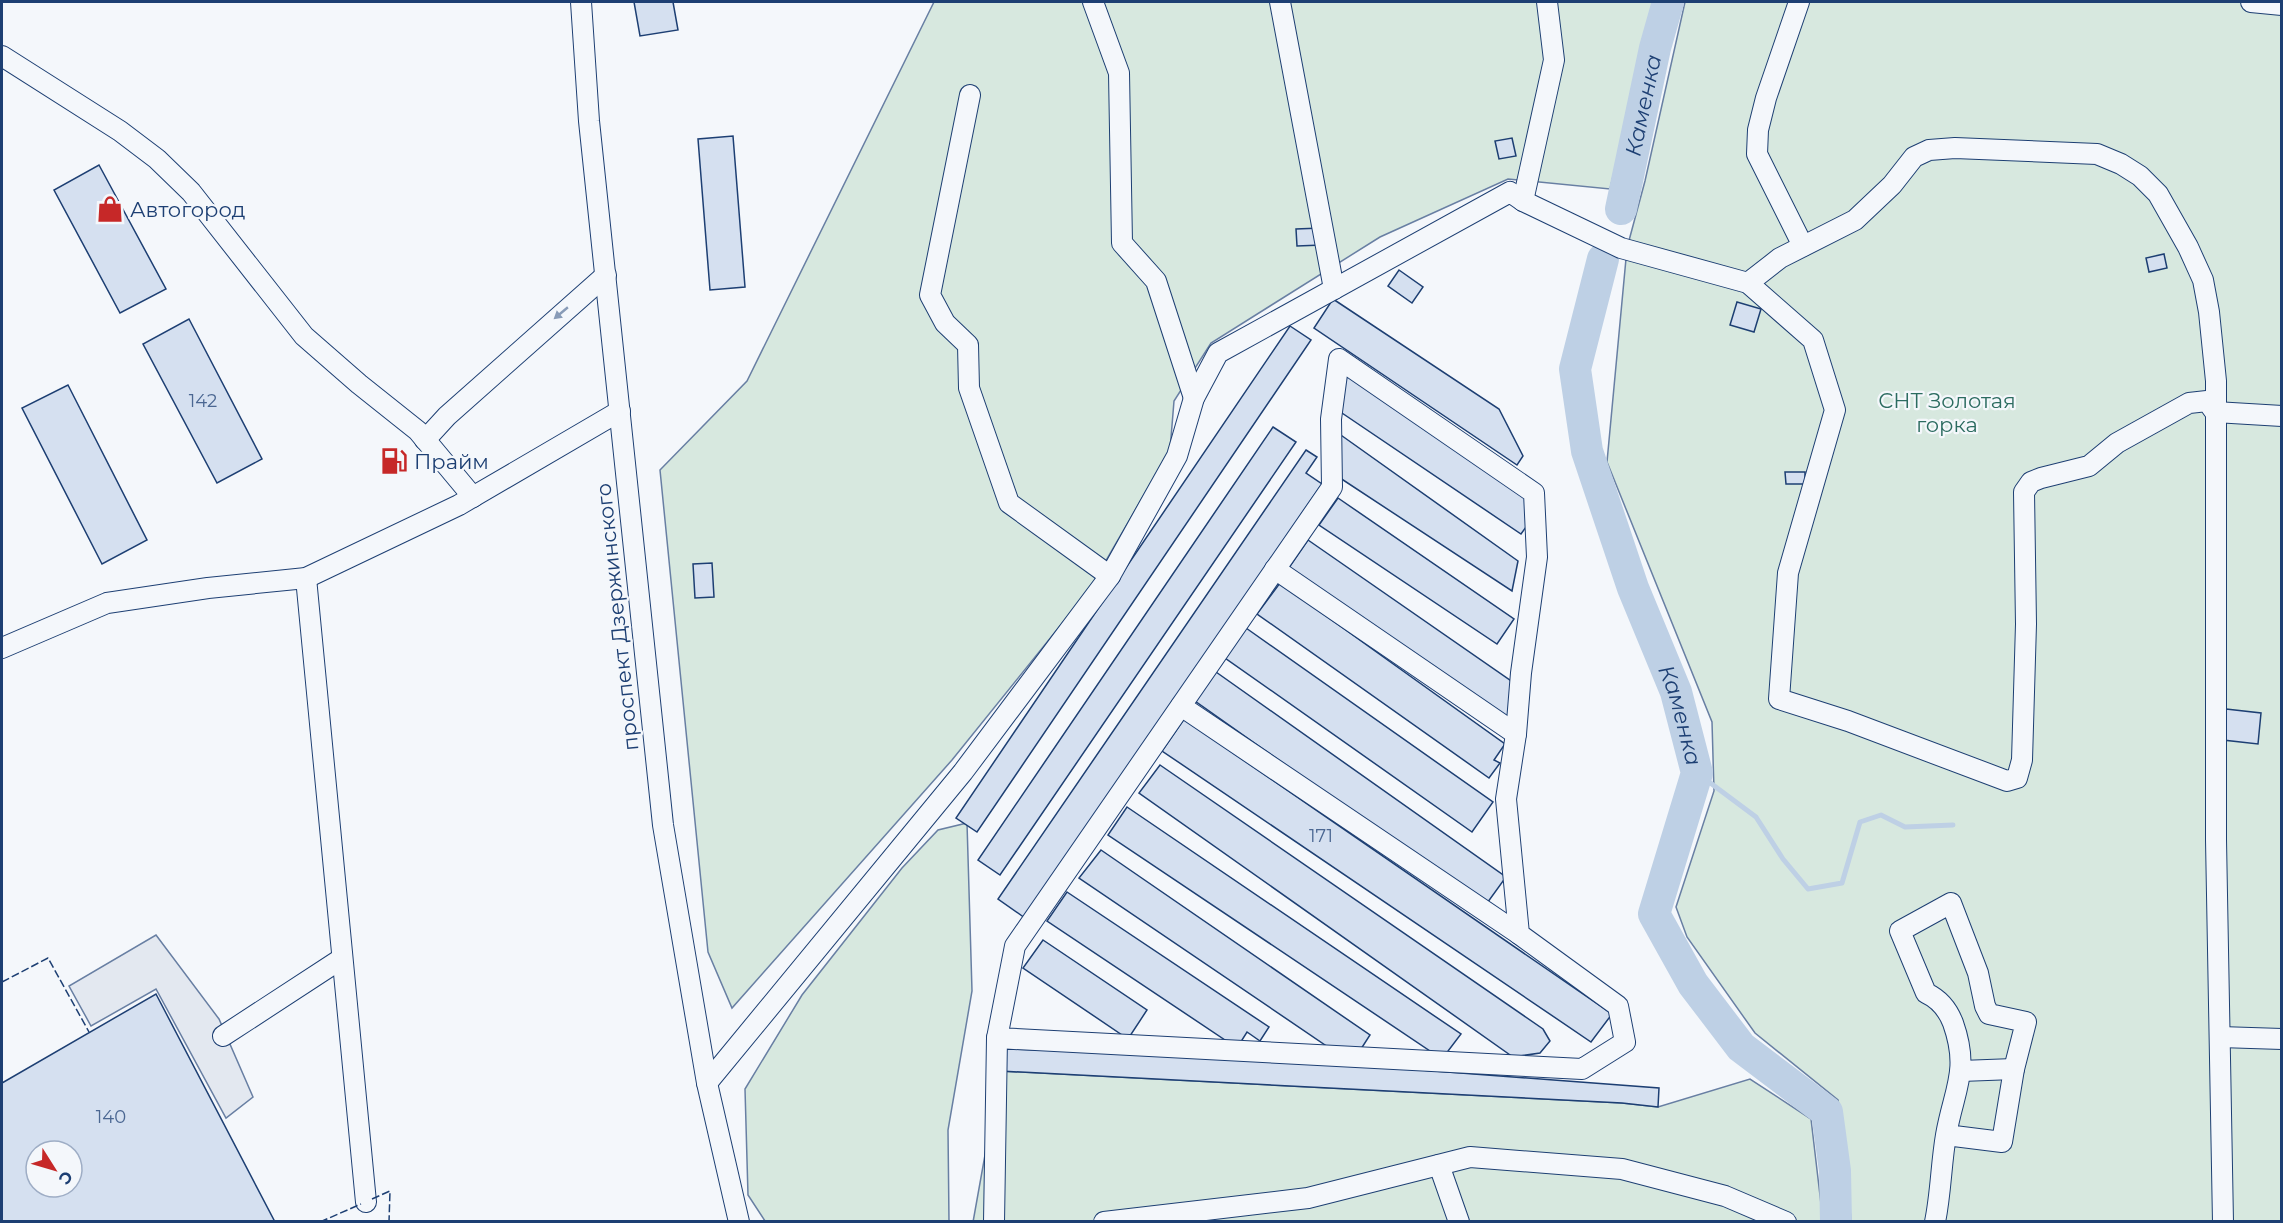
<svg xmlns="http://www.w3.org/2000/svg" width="2283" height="1223" font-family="Montserrat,sans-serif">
  <rect width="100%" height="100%" fill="#f4f7fb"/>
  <g fill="#d7e8df" stroke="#687fa3" stroke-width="1.5">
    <path d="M 934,2 L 1657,2 L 1645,43 L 1610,189 L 1508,179 L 1380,237 L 1211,343 L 1174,401 L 1170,450 L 1089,590 L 952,760 L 732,1008 L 708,952 L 660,470 L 747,381 Z"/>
    <path d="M 1685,2 L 2281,2 L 2281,1221 L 1851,1221 L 1843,1130 L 1838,1100 L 1755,1033 L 1687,937 L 1676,907 L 1714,791 L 1712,722 L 1607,462 L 1627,248 L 1645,181 Z"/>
    <path d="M 967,823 L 972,991 L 948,1130 L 949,1221 L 765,1221 L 748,1195 L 745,1089 L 802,995 L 902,868 L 938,830 Z"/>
    <path d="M 1000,1071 L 1622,1103 L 1658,1107 L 1750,1079 L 1811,1119 L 1823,1221 L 973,1222 Z"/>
  </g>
  <path fill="#e3e8f0" stroke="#687fa3" stroke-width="1.5" d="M 156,935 L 219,1019 L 253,1097 L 226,1118 L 156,989 L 91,1026 L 69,986 Z"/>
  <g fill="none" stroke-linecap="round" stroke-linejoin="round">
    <path stroke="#bed0e5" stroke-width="5" d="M 1697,773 L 1756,817 L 1783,859 L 1808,889 L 1842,883 L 1860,822 L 1881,815 L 1905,827 L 1953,825"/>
    <g stroke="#bed0e5" stroke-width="32">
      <path id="s1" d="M 1621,209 L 1655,48 L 1668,2"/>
      <path id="s2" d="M 1603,259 L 1575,369 L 1587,451 L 1633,588 L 1676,692 L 1697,773 L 1654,914 L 1693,984 L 1741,1047 L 1827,1112 L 1835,1171 L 1836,1222"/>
    </g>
  </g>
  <g fill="#d5e0f0" stroke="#1d3f73" stroke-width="1.5" fill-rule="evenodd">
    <path d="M 634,2 L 673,2 L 678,30 L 640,36 Z"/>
    <path d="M 733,136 L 745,287 L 710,290 L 698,139 Z"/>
    <path d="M 1512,138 L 1516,156 L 1499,159 L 1495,141 Z"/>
    <path d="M 99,165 L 166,289 L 120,313 L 54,190 Z"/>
    <path d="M 1321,228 L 1322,245 L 1297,246 L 1296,229 Z"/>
    <path d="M 2164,254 L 2167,268 L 2149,272 L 2146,258 Z"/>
    <path d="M 1399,270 L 1423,287 L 1412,303 L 1388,286 Z"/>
    <path d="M 1333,299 L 1499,409 L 1523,456 L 1517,465 L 1314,328 Z"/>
    <path d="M 1737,302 L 1761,309 L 1754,332 L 1730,325 Z"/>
    <path d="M 189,319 L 262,459 L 217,483 L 143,344 Z"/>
    <path d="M 1290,326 L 1311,340 L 977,832 L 956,818 Z"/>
    <path d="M 1347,372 L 1531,501 L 1531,520 L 1521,534 L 1339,411 Z"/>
    <path d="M 68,385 L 147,540 L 102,564 L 22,408 Z"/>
    <path d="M 1273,427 L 1296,442 L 1000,875 L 978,860 Z"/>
    <path d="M 1338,433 L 1518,561 L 1512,591 L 1334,474 Z"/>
    <path d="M 1306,450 L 1317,457 L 1306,473 L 1322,484 L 1025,918 L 998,899 Z"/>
    <path d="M 1785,472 L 1805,472 L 1805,484 L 1786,484 Z"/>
    <path d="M 1338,498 L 1514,619 L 1497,644 L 1319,525 Z"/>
    <path d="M 1308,540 L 1514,683 L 1515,705 L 1505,719 L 1288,569 Z"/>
    <path d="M 712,563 L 714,597 L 695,598 L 693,564 Z"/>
    <path d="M 1280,583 L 1505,744 L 1494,760 L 1500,763 L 1489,778 L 1257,614 Z"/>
    <path d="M 1246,628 L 1493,802 L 1472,832 L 1225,658 Z"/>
    <path d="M 1216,672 L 1506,877 L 1485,906 L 1195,701 Z"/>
    <path d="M 2226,709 L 2261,713 L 2258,744 L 2223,740 Z"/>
    <path d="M 1184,719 L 1612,1014 L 1591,1042 L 1162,751 Z"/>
    <path d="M 1160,765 L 1543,1029 L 1550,1041 L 1540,1053 L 1513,1057 L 1139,793 Z"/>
    <path d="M 1127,807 L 1461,1034 L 1442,1059 L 1108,835 Z"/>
    <path d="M 1101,850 L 1370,1035 L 1361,1049 L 1331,1049 L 1079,878 Z"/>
    <path d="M 1067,892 L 1269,1027 L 1260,1041 L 1247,1032 L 1237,1048 L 1047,921 Z"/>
    <path d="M 1043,940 L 1147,1010 L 1128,1039 L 1023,968 Z"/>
    <path d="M 156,994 L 275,1222 L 2,1222 L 2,1083 ZM 36,1151 L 72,1151 L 72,1187 L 36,1187 Z"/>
    <path d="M 1003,1049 L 1211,1054 L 1659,1088 L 1658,1107 L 1622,1103 L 1000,1071 Z"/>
  </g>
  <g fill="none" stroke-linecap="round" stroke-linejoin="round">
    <defs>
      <g id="minor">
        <path d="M 581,2 L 589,121 L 663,825 L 707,1083 L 739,1222"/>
        <path d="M 1093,2 L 1119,73 L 1122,243 L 1156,281 L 1194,398"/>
        <path d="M 1280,2 L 1334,289"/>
        <path d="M 1799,2 L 1766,98 L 1758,130 L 1757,154 L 1803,246"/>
        <path d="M 2251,2 L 2282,5"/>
        <path d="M 2,56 L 120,131 L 157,159 L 191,192 L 304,336 L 359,384 L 418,431 L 473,497"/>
        <path d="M 970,95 L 930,295 L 945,323 L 968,345 L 969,388 L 1009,503 L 1110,576"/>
        <path d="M 1523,201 L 1554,60 L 1547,2"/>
        <path d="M 1748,283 L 1780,258 L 1855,220 L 1892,185 L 1914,157 L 1929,150 L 1955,148 L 2097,154 L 2121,164 L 2140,176 L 2158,194 L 2188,247 L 2203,280 L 2209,312 L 2216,381 L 2216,840 L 2223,1222"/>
        <path d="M 1339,359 L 1534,493 L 1537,557 L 1521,673 L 1516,734 L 1506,799 L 1519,934 L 1618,1006 L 1625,1042 L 1582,1069 L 997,1038 L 1015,946 L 1332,487 L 1331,419 Z"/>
        <path d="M 425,440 L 447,416 L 606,275"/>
        <path d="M 1275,569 L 1516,734"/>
        <path d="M 306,578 L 366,1202"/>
        <path d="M 2,648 L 107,603 L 208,588 L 306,578 L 459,505 L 620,411"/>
        <path d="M 1181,706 L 1519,934"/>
        <path d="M 223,1036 L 341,959"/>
        <path d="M 2220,1037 L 2282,1039"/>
        <path d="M 1961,1071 L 2014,1069"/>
        <path d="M 707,1083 L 963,772 L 1110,576 L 1177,456 L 1194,398 L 1218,353 L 1510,192 L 1523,201 L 1621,248 L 1748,283 L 1813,340 L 1835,410 L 1788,573 L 1779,699 L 1848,721 L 2007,781 L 2017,778 L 2022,760 L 2026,624 L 2024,492 L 2031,482 L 2041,478 L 2089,466 L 2117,443 L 2189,403 L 2207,401 L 2215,412 L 2282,416"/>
        <path d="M 1439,1165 L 1459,1222"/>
        <path d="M 994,1222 L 997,1038"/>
        <path d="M 1104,1222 L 1308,1198 L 1470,1157 L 1622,1169 L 1725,1196 L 1786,1222"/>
        <path d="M 1935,1222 C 1941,1193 1941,1164 1946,1135 C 1954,1089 1970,1071 1953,1023 C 1948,1010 1939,999 1926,993 L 1900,931 L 1951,903 L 1978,973 L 1985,1006 L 1989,1014 L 2026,1022 L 2014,1069 L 2002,1142 L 1946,1135"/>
      </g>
    </defs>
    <use href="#minor" stroke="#1d3f73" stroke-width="22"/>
    <use href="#minor" stroke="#f4f7fb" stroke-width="20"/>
    <g stroke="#1d3f73" stroke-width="1.5" stroke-dasharray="8 3" stroke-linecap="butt">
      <path d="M 2,982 L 48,958 L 89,1032"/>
      <path d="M 372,1199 L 390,1191 L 389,1222"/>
      <path d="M 320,1222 L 361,1204"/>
    </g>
  </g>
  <defs><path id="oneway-solid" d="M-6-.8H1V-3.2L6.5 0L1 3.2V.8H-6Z" transform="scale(1.5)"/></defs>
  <use fill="#889bb7" href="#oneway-solid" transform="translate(561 313) rotate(140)"/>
  <defs>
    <symbol id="shop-bare" viewBox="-9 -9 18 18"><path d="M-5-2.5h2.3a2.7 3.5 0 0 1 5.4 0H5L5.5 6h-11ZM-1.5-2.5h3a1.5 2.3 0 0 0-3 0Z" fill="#c62828" stroke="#f4f7fb" stroke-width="2.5" paint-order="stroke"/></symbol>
    <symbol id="fuel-bare" viewBox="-9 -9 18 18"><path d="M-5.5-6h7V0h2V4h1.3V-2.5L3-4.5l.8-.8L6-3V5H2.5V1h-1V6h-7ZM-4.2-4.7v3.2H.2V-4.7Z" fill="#c62828" stroke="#f4f7fb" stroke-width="2.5" paint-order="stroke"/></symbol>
  </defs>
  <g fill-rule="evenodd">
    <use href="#shop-bare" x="91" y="190" width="38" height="38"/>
    <use href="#fuel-bare" x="375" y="442" width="38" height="38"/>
  </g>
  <g text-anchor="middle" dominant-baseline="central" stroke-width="4.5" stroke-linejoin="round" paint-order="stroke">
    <g font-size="18" fill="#4b6792">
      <text x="203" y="401">142</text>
      <text x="1321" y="836">171</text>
      <text x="111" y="1117">140</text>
    </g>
    <g font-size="21" fill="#1d3f73" stroke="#f4f7fb" text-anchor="start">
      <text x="130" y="209">Автогород</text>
      <text x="414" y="461">Прайм</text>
    </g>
    <g font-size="21" fill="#2c6c60" stroke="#f4f7fb">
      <text x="1947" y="400">СНТ Золотая<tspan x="1947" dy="24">горка</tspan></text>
    </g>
    <g font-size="21" fill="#1d3f73" stroke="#f4f7fb">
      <text transform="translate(617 617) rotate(-96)">проспект Дзержинского</text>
    </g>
    <g font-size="22" font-style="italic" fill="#1d3f73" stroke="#f4f7fb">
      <text stroke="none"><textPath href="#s1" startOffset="106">Каменка</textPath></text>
      <text stroke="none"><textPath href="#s2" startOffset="477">Каменка</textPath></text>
    </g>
  </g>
  <rect width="2283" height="1223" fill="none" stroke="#1d3f73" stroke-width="6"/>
  <g transform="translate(54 1169) rotate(127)"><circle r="28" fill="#f4f7fb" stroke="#9eadc5" stroke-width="1.5"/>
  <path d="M0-4.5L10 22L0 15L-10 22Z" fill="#c62828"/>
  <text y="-9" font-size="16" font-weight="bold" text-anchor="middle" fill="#1d3f73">С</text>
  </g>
</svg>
